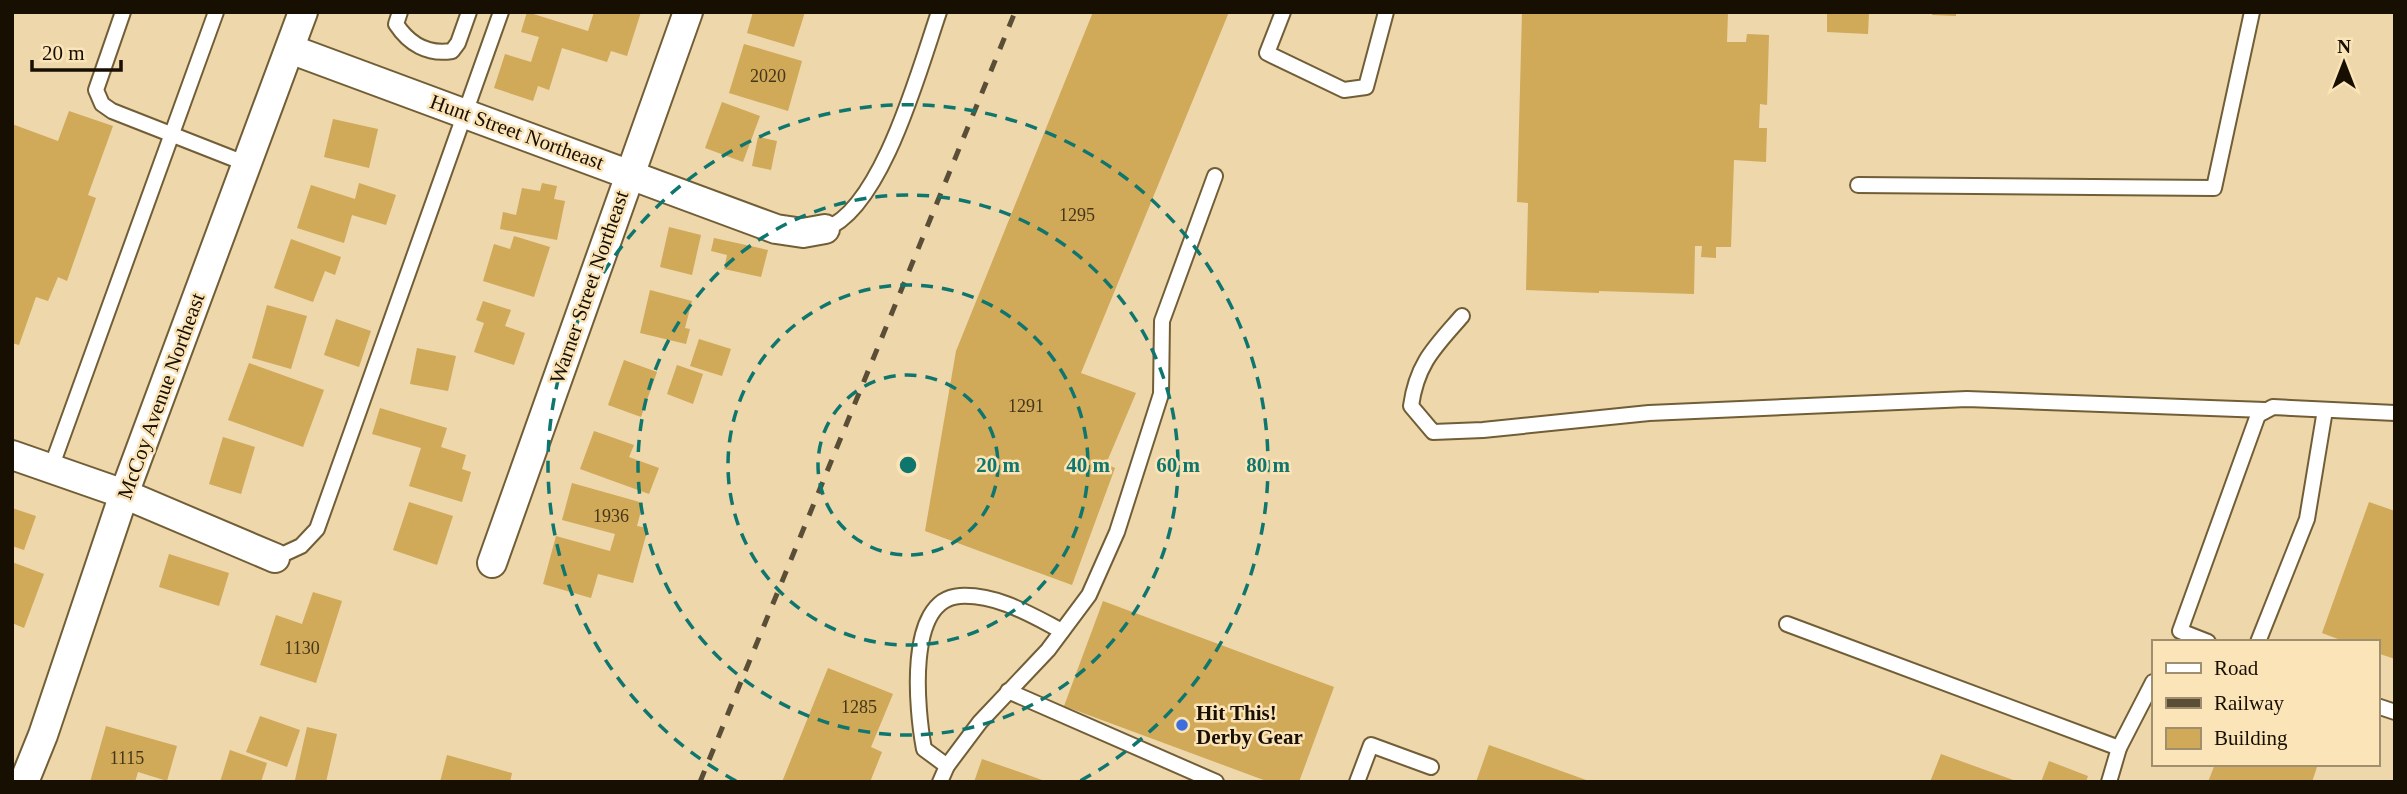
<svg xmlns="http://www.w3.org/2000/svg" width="2407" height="794" font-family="Georgia,serif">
  <rect width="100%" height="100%" fill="#edd7ab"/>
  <g fill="#d0a959">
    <path d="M 527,12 L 588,31 L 594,12 L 641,12 L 627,56 L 611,51 L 607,62 L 562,48 L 549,90 L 538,86 L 533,101 L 494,88 L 505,54 L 531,62 L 539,37 L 521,32 Z"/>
    <path d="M 753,12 L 805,12 L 794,47 L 747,33 Z"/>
    <path d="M 1093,12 L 1229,12 L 1081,373 L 1136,393 L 1106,464 L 1115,468 L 1072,585 L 925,531 L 956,351 Z"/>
    <path d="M 1522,12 L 1728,12 L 1727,42 L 1746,42 L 1747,34 L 1769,35 L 1767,105 L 1760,104 L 1759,128 L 1767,128 L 1766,162 L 1734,160 L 1731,247 L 1716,247 L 1716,258 L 1701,257 L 1702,246 L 1695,246 L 1694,294 L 1599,291 L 1599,293 L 1526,290 L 1528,203 L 1517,202 Z"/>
    <path d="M 1827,12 L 1869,12 L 1868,34 L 1827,32 Z"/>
    <path d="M 1932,12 L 1956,12 L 1956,16 L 1932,15 Z"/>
    <path d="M 744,44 L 802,61 L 788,111 L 729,93 Z"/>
    <path d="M 722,102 L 760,116 L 743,162 L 705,148 Z"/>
    <path d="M 69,111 L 113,126 L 88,195 L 96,198 L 67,281 L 58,277 L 48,301 L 36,297 L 19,345 L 12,343 L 12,124 L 58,141 Z"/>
    <path d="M 333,119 L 378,129 L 369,168 L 324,157 Z"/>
    <path d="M 758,137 L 777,141 L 771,170 L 752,166 Z"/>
    <path d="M 359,183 L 396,195 L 386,225 L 352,215 L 344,243 L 297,228 L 311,185 L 355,199 Z"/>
    <path d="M 542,183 L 557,186 L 554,199 L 565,201 L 557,240 L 500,229 L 503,212 L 516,215 L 522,188 L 540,191 Z"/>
    <path d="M 669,227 L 701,235 L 692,275 L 660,267 Z"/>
    <path d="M 514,236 L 550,247 L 534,297 L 483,281 L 494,244 L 510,249 Z"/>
    <path d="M 714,238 L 768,250 L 761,277 L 724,269 L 727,255 L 711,251 Z"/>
    <path d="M 291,239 L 341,257 L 335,275 L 325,271 L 313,302 L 274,288 Z"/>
    <path d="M 650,290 L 692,301 L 685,328 L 690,329 L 686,344 L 640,333 Z"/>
    <path d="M 483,301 L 511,310 L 505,326 L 525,333 L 514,365 L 474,352 L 484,323 L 476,320 Z"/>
    <path d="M 267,305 L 307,316 L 291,369 L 252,358 Z"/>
    <path d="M 336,319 L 371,331 L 359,367 L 324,355 Z"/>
    <path d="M 699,339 L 731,349 L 722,376 L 690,366 Z"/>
    <path d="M 417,348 L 456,356 L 448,391 L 410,384 Z"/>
    <path d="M 624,360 L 657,372 L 641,417 L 608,405 Z"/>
    <path d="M 249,363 L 324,390 L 303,447 L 228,420 Z"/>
    <path d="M 677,365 L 703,374 L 693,404 L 667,394 Z"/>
    <path d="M 380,408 L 447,428 L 441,447 L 466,455 L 462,469 L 471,472 L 462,502 L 409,486 L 421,448 L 372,434 Z"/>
    <path d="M 594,431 L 634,445 L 629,457 L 659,468 L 649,494 L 580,469 Z"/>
    <path d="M 223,437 L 255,447 L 241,494 L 209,484 Z"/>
    <path d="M 572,483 L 643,503 L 637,526 L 648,528 L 633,583 L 598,574 L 591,598 L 543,584 L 556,536 L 610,551 L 615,534 L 562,520 Z"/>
    <path d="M 409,502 L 453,516 L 437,565 L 393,550 Z"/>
    <path d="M 2369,502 L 2395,511 L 2395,659 L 2377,653 L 2377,642 L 2346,642 L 2322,633 Z"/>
    <path d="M 12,508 L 36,516 L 24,550 L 12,546 Z"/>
    <path d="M 169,554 L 229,573 L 219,606 L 159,587 Z"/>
    <path d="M 12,562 L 44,574 L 24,628 L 12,623 Z"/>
    <path d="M 313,592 L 342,601 L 316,683 L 260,665 L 276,615 L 302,624 Z"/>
    <path d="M 1103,601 L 1334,687 L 1299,782 L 1269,782 L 1064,706 Z"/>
    <path d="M 828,668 L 893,694 L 871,747 L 882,752 L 870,782 L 782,782 Z"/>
    <path d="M 260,716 L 300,730 L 287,767 L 246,752 Z"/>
    <path d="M 106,726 L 177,746 L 167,781 L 138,772 L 135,782 L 90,782 Z"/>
    <path d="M 307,727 L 337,734 L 326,782 L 295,780 Z"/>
    <path d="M 1489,745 L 1589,781 L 1589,782 L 1476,782 Z"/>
    <path d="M 230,750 L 267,763 L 261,782 L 220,782 Z"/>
    <path d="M 1941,754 L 2016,781 L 2016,782 L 1930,782 Z"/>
    <path d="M 447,755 L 512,773 L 510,782 L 440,782 Z"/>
    <path d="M 982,759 L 1045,781 L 1044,782 L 974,782 Z"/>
    <path d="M 2049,761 L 2088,776 L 2086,782 L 2041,782 Z"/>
    <path d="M 2215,764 L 2318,764 L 2312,782 L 2208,782 Z"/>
  </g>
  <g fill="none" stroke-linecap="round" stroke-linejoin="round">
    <defs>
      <g id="lane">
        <path d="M 123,12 L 96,90 L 102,104 L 112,111 L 247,164"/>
        <path d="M 400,12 L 396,24 C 409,44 428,55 452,51 L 458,43 L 469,12"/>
        <path d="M 1283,12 L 1267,53 L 1344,90 L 1366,87 L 1386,12"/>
        <path d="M 1858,185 L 2214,188 L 2252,12"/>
        <path d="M 825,229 C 882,209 920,67 939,12"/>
        <path d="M 1462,316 C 1435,347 1417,363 1411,406 L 1433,432 L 1483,430 L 1649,413 L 1967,399 L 2265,410"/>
        <path d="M 51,468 L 216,12"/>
        <path d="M 275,558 L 301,546 L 317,529 L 501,12"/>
        <path d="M 1787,624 L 2119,748"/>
        <path d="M 2208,642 L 2180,631 L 2258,415 L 2273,407 L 2395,413"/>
        <path d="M 2258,642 L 2307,519 L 2325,410"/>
        <path d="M 1008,691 L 1216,782"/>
        <path d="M 2377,706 L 2395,712"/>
        <path d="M 947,766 L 924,749 C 917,712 905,599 960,596 C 997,594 1031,615 1062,631"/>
        <path d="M 940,782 L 947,766 L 980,722 L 1048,650 L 1089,595 L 1117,532 L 1161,394 L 1162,321 L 1215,176"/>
        <path d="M 1357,782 L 1371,745 L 1431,767"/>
        <path d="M 2109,782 L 2119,748 L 2153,682"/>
      </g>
      <g id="street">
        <path d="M 290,49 L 776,229 L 803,233 L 825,229"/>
        <path d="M 12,455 L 124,494 L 275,558"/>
        <path d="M 492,563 L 688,12"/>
        <path d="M 24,782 L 43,735 L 124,494 L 303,12"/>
      </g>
    </defs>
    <use href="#lane" stroke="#725e36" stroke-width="18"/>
    <use href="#street" stroke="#725e36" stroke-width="32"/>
    <use href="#lane" stroke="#fff" stroke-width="14"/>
    <use href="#street" stroke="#fff" stroke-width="28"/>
    <path stroke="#5a4e37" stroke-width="5" stroke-dasharray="12 12" stroke-linecap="butt" d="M 700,782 L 1015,12"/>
  </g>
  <g fill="none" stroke="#0f766e" stroke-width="3.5" stroke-dasharray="12 9">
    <circle cx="908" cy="465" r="90"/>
    <circle cx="908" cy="465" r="180"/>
    <circle cx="908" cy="465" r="270"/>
    <path d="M736 781A360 360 0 1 1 1080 781"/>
  </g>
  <circle fill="#3d6ede" stroke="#fbe4b8" stroke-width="2.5" cx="1182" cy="725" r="7"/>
  <g text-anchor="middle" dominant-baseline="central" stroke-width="5" stroke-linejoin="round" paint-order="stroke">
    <g font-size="18" fill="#453618">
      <text x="768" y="76">2020</text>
      <text x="1077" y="215">1295</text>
      <text x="1026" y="406">1291</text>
      <text x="611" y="516">1936</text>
      <text x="302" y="648">1130</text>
      <text x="859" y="707">1285</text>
      <text x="127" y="758">1115</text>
    </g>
    <g font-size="21" fill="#170f02" stroke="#fbe4b8">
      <text transform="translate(517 132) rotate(20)">Hunt Street Northeast</text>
      <text transform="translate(589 287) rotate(-71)">Warner Street Northeast</text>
      <text transform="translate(161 396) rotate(-70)">McCoy Avenue Northeast</text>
    </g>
    <g font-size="21" font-weight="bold" fill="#170f02" stroke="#fbe4b8" text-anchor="start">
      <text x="1196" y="713">Hit This!<tspan x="1196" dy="24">Derby Gear</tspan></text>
    </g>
  </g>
  <circle cx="908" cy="465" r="10" fill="#0f766e" stroke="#fbe4b8" stroke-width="3.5"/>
  <g font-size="21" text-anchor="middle" font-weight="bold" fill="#0f766e" stroke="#fbe4b8" stroke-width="5" stroke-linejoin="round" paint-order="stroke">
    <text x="998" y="472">20 m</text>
    <text x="1088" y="472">40 m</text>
    <text x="1178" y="472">60 m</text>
    <text x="1268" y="472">80 m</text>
  </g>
  <rect width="2407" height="794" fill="none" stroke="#170f02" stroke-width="28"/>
  <rect x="2152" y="640" width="228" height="126" fill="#fbe4b8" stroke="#a08f6f" stroke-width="2"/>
  <rect x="2166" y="663" width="35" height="10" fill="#ffffff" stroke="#a08f6f" stroke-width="2"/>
  <text x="2214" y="675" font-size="21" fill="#170f02">Road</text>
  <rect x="2166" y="698" width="35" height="10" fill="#5a4e37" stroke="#a08f6f" stroke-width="2"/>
  <text x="2214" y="710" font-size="21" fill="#170f02">Railway</text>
  <rect x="2166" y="728" width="35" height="21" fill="#d0a959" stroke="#a08f6f" stroke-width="2"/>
  <text x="2214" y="745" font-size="21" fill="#170f02">Building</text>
  <g transform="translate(2344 63)" stroke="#fbe4b8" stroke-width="5" paint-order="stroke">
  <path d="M0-5L12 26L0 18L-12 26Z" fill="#170f02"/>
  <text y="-10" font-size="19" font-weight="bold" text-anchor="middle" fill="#170f02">N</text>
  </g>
  <path d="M32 60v10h89v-10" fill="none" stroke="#170f02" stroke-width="3.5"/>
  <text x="42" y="60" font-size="21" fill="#170f02" stroke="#fbe4b8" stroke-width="5" paint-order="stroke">20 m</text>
</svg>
